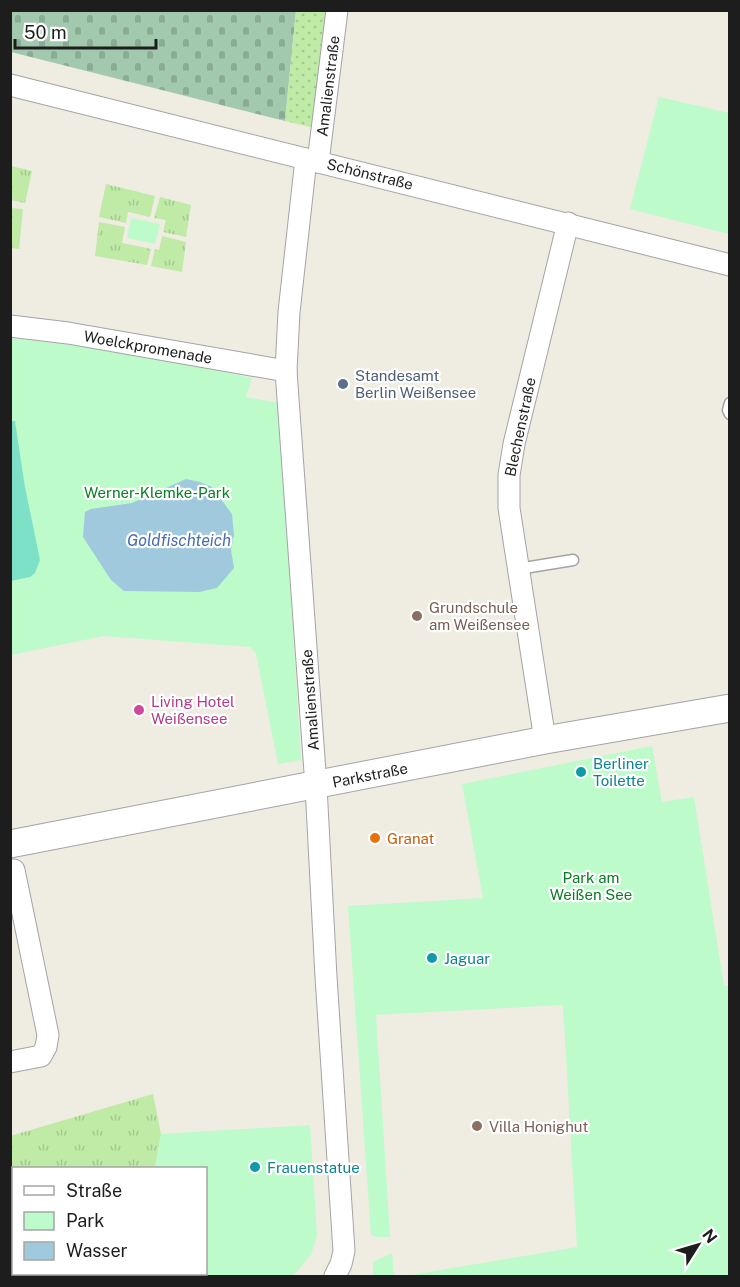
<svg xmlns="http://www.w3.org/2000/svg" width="740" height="1287" font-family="'Public Sans',sans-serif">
  <defs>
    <pattern id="grass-tufts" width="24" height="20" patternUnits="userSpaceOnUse" patternTransform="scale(1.5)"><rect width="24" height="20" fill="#bfeba6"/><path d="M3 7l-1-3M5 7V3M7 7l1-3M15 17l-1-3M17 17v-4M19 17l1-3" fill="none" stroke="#a4c98e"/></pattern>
    <pattern id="cemetery-stones" width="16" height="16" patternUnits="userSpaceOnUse" patternTransform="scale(1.5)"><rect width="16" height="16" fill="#a2c9ad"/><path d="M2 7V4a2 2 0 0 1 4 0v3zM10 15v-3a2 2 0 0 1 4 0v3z" fill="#8bac94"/></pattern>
    <pattern id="garden-dots" width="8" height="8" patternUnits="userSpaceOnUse" patternTransform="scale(1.5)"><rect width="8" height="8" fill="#bfeba6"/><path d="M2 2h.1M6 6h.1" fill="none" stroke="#a4c98e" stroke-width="1.8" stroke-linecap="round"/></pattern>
  </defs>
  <rect width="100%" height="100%" fill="#efece2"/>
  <g fill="url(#grass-tufts)">
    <path d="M 11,166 L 32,171 L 25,203 L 11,200 Z"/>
    <path d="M 106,184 L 155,196 L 150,217 L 128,212 L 126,223 L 99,217 Z"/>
    <path d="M 160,197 L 191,205 L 186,237 L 163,232 L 166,220 L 154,218 Z"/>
    <path d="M 11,208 L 23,209 L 19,249 L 11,248 Z"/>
    <path d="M 99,222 L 125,227 L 122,243 L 151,249 L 147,265 L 95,256 Z"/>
    <path d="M 162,236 L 186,242 L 182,272 L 151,266 L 155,249 L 159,250 Z"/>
    <path d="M 153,1094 L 161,1134 L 155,1168 L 14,1168 L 13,1202 L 10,1195 L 10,1136 Z"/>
  </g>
  <path fill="url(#cemetery-stones)" d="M 10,11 L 296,11 L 285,121 L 11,52 Z"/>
  <g fill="#bdfbca">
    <path d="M 659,97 L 729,113 L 729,234 L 630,209 Z"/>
    <path d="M 131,218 L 160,224 L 155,244 L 127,238 Z"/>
    <path d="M 11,338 L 144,354 L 252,378 L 246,397 L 279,403 L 301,760 L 278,764 L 256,654 L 250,647 L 103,636 L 11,655 L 11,581 L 30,577 L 25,487 L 15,422 L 11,421 Z"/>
    <path d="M 652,746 L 662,802 L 694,797 L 724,986 L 729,986 L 729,1276 L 406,1276 L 577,1247 L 563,1005 L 376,1015 L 390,1237 L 377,1237 L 371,1235 L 348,906 L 483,898 L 462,784 Z"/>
    <path d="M 310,1125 L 317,1235 L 311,1255 L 293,1276 L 68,1276 L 72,1274 L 206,1274 L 206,1168 L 155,1168 L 161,1134 Z"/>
    <path d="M 392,1253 L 394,1276 L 373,1276 L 373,1262 Z"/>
  </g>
  <path fill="url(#garden-dots)" d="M 296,11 L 329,11 L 314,128 L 285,121 Z"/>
  <path fill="#7de1c7" d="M 11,421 L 15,421 L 25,487 L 40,560 L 35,573 L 30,577 L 11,581 Z"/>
  <path fill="#a1c9de" d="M 186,479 L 200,482 L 212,487 L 232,514 L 234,535 L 231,550 L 234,568 L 217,588 L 199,592 L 124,591 L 111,580 L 83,537 L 85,512 L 91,509 L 132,503 Z"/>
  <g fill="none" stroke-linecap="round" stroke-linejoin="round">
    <defs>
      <g id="service">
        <path d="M 730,403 L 728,410 L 730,414"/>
        <path d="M 518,569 L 573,560"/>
      </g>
      <g id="minor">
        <path d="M 10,85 L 730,265"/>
        <path d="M 306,159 L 289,312 L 286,371 L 316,786 L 326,977 L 344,1251 L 341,1264 L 335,1276"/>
        <path d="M 318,162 L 337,10"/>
        <path d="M 10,326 L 68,333 L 286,371"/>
        <path d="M 545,740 L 509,508 L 509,475 L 514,444 L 568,223"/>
        <path d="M 10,1062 L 41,1056 L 46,1047 L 48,1035 L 14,870"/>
      </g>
      <path id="tertiary" d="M 10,844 L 545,740 L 730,708"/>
    </defs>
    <use href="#service" stroke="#a4a4a4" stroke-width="13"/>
    <use href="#minor" stroke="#a4a4a4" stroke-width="23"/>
    <use href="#tertiary" stroke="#a4a4a4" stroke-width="29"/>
    <use href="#service" stroke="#fff" stroke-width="10"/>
    <use href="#minor" stroke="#fff" stroke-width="21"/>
    <use href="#tertiary" stroke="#fff" stroke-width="27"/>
  </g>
  <circle fill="#5c6f8a" stroke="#fff" stroke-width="2" cx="343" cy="384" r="6"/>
  <g fill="#8d6e63" stroke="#fff" stroke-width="2">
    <circle cx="417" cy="616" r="6"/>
    <circle cx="477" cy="1126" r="6"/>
  </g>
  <circle fill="#d1479c" stroke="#fff" stroke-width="2" cx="139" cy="710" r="6"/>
  <g fill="#0f9aa8" stroke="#fff" stroke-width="2">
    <circle cx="581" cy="772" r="6"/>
    <circle cx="432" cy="958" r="6"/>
    <circle cx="255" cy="1167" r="6"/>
  </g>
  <circle fill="#e8710a" stroke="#fff" stroke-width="2" cx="375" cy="838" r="6"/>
  <g text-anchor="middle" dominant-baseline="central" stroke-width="4.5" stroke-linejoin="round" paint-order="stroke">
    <g font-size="15" fill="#1d1d1d" stroke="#fff">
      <text transform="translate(328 86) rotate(-83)">Amalienstraße</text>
      <text transform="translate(370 174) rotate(14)">Schönstraße</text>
      <text transform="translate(148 347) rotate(10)">Woelckpromenade</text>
      <text transform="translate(520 427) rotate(-78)">Blechenstraße</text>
      <text transform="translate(310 700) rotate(-94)">Amalienstraße</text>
      <text transform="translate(370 775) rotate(-11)">Parkstraße</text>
    </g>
    <g font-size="15" fill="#4e5e75" stroke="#fff" text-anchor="start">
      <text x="355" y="375">Standesamt<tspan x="355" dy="17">Berlin Weißensee</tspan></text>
    </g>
    <g font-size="15" fill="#077f20" stroke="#fff">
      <text x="157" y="492">Werner-Klemke-Park</text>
      <text x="591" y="877">Park am<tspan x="591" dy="17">Weißen See</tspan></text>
    </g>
    <g font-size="15" fill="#785e54" stroke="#fff" text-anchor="start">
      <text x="429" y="607">Grundschule<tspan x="429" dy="17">am Weißensee</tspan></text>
      <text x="489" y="1126">Villa Honighut</text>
    </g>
    <g font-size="15" fill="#b23c85" stroke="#fff" text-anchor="start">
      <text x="151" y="701">Living Hotel<tspan x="151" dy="17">Weißensee</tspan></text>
    </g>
    <g font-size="15" fill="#0d838f" stroke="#fff" text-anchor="start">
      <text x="593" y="763">Berliner<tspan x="593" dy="17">Toilette</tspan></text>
      <text x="444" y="958">Jaguar</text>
      <text x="267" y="1167">Frauenstatue</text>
    </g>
    <g font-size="15" fill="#c56008" stroke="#fff" text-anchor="start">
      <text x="387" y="838">Granat</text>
    </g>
    <g font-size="16" font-style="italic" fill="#466eb0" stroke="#fff">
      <text x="179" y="540">Goldfischteich</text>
    </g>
  </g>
  <rect width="740" height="1287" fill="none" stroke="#1d1d1d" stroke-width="24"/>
  <rect x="12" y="1167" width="195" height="108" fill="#ffffff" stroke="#a5a5a5" stroke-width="1.5"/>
  <rect x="24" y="1186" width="30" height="9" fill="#ffffff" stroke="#a5a5a5" stroke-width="1.5"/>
  <text x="66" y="1197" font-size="18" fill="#1d1d1d">Straße</text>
  <rect x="24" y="1212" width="30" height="18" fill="#bdfbca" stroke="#a5a5a5" stroke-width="1.5"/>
  <text x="66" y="1227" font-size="18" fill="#1d1d1d">Park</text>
  <rect x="24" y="1242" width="30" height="18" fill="#a1c9de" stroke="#a5a5a5" stroke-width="1.5"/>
  <text x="66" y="1257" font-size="18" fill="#1d1d1d">Wasser</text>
  <g transform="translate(698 1245) rotate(53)" stroke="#ffffff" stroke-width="4.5" paint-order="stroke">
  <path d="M0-4.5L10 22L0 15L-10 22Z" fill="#1d1d1d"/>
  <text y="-9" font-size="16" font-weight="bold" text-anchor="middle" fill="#1d1d1d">N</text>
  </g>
  <path d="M15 39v9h141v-9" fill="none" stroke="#1d1d1d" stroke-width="3"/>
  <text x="24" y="39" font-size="18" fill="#1d1d1d" stroke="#ffffff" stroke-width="4.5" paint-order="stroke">50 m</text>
</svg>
